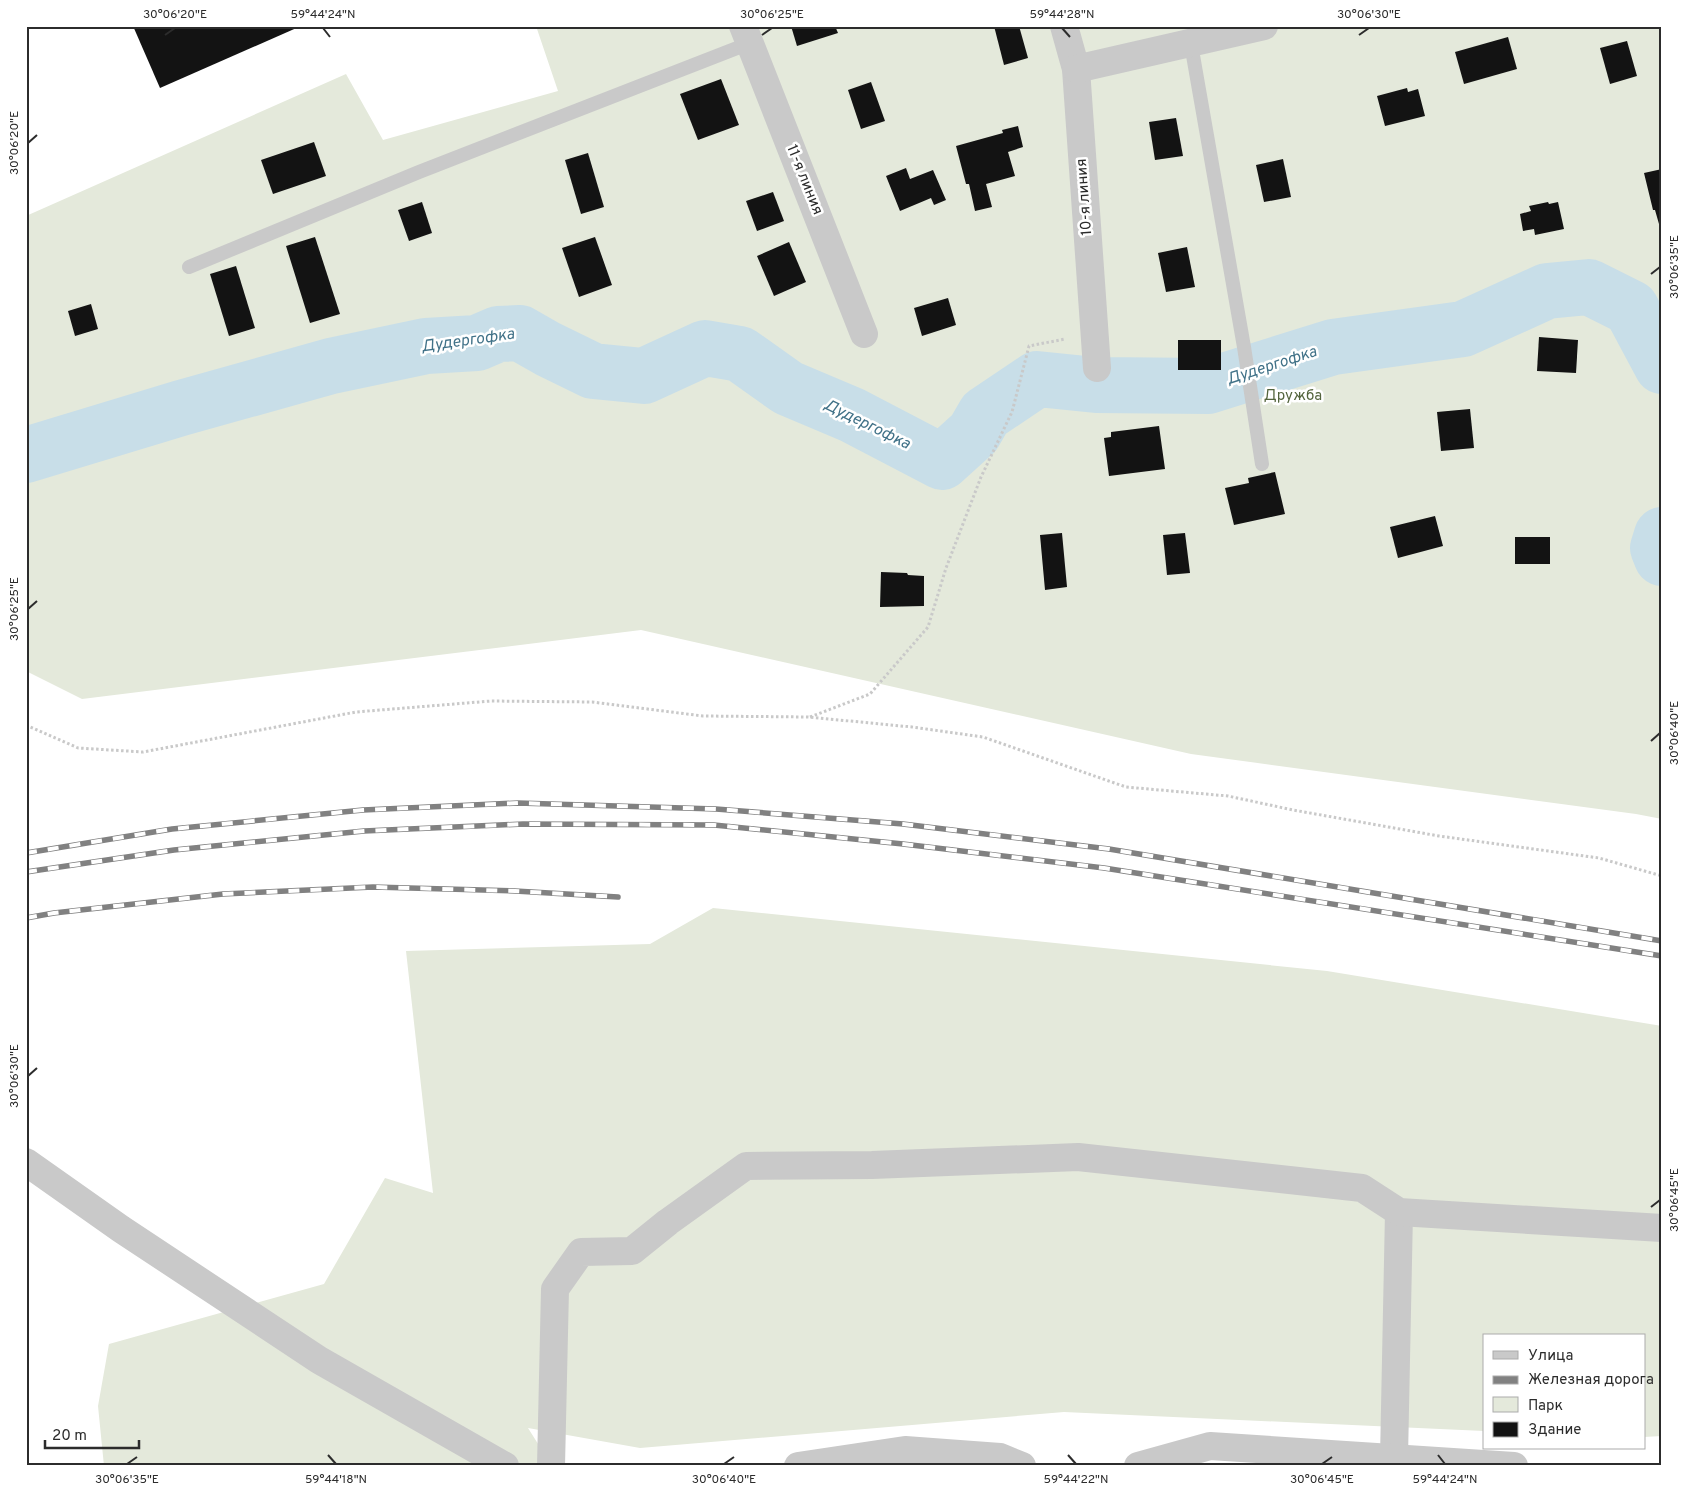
<svg xmlns="http://www.w3.org/2000/svg" width="1688" height="1492" font-family="Overpass,sans-serif">
  <rect width="100%" height="100%" fill="#fff"/>
  <g fill="#e4e9db">
    <path d="M 536,26 L 1662,26 L 1662,819 L 1636,814 L 1191,754 L 641,630 L 82,699 L 26,671 L 26,216 L 346,74 L 383,140 L 558,91 Z"/>
    <path d="M 713,908 L 1327,971 L 1662,1026 L 1662,1436 L 1644,1437 L 1644,1336 L 1484,1336 L 1484,1431 L 1064,1412 L 640,1448 L 528,1428 L 552,1466 L 104,1466 L 98,1406 L 109,1344 L 324,1284 L 385,1178 L 433,1193 L 406,951 L 650,944 Z"/>
  </g>
  <g fill="none" stroke-linecap="round" stroke-linejoin="round">
    <g stroke="#c8dee8" stroke-width="56">
      <path d="M 26,455 L 181,408 L 331,366 L 426,346 L 477,343 L 498,334 L 520,333 L 548,349 L 593,371 L 644,376 L 705,348 L 740,354 L 788,388 L 852,415 L 942,462 L 974,433 L 985,414 L 1037,379 L 1096,385 L 1208,386 L 1333,347 L 1463,329 L 1547,291 L 1589,287 L 1631,308 L 1662,366"/>
      <path d="M 1662,535 L 1658,548 L 1662,558"/>
    </g>
  </g>
  <g fill="#131313">
    <path d="M 133,26 L 301,26 L 160,88 Z"/>
    <path d="M 791,26 L 835,26 L 838,33 L 797,46 Z"/>
    <path d="M 994,26 L 1019,26 L 1028,58 L 1004,65 Z"/>
    <path d="M 1508,37 L 1517,69 L 1464,84 L 1455,52 Z"/>
    <path d="M 1627,41 L 1637,76 L 1610,84 L 1600,48 Z"/>
    <path d="M 721,79 L 739,125 L 698,140 L 680,94 Z"/>
    <path d="M 871,82 L 885,121 L 861,129 L 848,90 Z"/>
    <path d="M 1407,88 L 1408,92 L 1418,89 L 1425,116 L 1385,126 L 1377,96 Z"/>
    <path d="M 1176,118 L 1183,156 L 1155,160 L 1149,122 Z"/>
    <path d="M 1018,126 L 1023,147 L 1008,152 L 1015,176 L 986,184 L 992,207 L 975,211 L 969,184 L 966,184 L 956,146 L 1003,133 L 1002,130 Z"/>
    <path d="M 314,142 L 326,176 L 273,194 L 261,160 Z"/>
    <path d="M 588,153 L 604,207 L 581,214 L 565,160 Z"/>
    <path d="M 1283,159 L 1291,197 L 1264,202 L 1256,165 Z"/>
    <path d="M 906,168 L 910,179 L 933,170 L 946,200 L 934,205 L 931,198 L 900,211 L 886,176 Z"/>
    <path d="M 1662,169 L 1662,223 L 1659,224 L 1655,210 L 1653,210 L 1644,173 Z"/>
    <path d="M 773,192 L 784,221 L 757,231 L 746,201 Z"/>
    <path d="M 422,202 L 432,233 L 409,241 L 398,210 Z"/>
    <path d="M 1548,202 L 1549,204 L 1558,202 L 1564,229 L 1535,235 L 1534,229 L 1523,231 L 1520,214 L 1531,211 L 1529,206 Z"/>
    <path d="M 315,237 L 340,314 L 310,323 L 286,246 Z"/>
    <path d="M 595,237 L 612,285 L 579,297 L 562,248 Z"/>
    <path d="M 789,242 L 806,282 L 774,296 L 757,256 Z"/>
    <path d="M 1187,247 L 1195,287 L 1166,292 L 1158,253 Z"/>
    <path d="M 236,266 L 255,328 L 229,336 L 210,274 Z"/>
    <path d="M 948,298 L 956,325 L 922,336 L 914,308 Z"/>
    <path d="M 91,304 L 98,329 L 75,336 L 68,311 Z"/>
    <path d="M 1539,337 L 1578,340 L 1576,373 L 1537,371 Z"/>
    <rect x="1178" y="340" width="43" height="30"/>
    <path d="M 1470,409 L 1474,448 L 1441,451 L 1437,412 Z"/>
    <path d="M 1159,426 L 1165,469 L 1109,476 L 1104,438 L 1111,437 L 1111,432 Z"/>
    <path d="M 1275,472 L 1285,514 L 1234,525 L 1225,488 L 1249,483 L 1248,478 Z"/>
    <path d="M 1435,516 L 1443,546 L 1398,558 L 1390,527 Z"/>
    <path d="M 1062,533 L 1067,587 L 1045,590 L 1040,535 Z"/>
    <path d="M 1185,533 L 1190,573 L 1167,575 L 1163,535 Z"/>
    <rect x="1515" y="537" width="35" height="27"/>
    <path d="M 881,572 L 907,573 L 908,575 L 924,576 L 924,606 L 880,607 Z"/>
  </g>
  <g fill="none" stroke-linecap="round" stroke-linejoin="round">
    <g stroke="#c9c9c9" stroke-width="3" stroke-dasharray="2.5 2.5" stroke-linecap="butt">
      <path d="M 810,717 L 870,694 L 928,627 L 946,568 L 981,477 L 1012,412 L 1029,346 L 1065,339"/>
      <path d="M 26,725 L 78,748 L 143,752 L 356,712 L 491,701 L 592,702 L 703,716 L 808,717 L 912,727 L 983,737 L 1126,787 L 1228,796 L 1293,810 L 1439,836 L 1599,858 L 1662,876"/>
    </g>
    <g stroke="#c9c9c9" stroke-width="14">
      <path d="M 1191,44 L 1244,347 L 1262,464"/>
      <path d="M 189,267 L 419,172 L 750,43"/>
    </g>
    <g stroke="#c9c9c9" stroke-width="28">
      <path d="M 743,26 L 864,334"/>
      <path d="M 1064,26 L 1076,69 L 1097,368"/>
      <path d="M 1076,69 L 1264,26"/>
      <path d="M 26,1162 L 121,1229 L 319,1360 L 505,1466"/>
      <path d="M 1394,1458 L 1399,1212"/>
      <path d="M 551,1466 L 555,1289 L 581,1252 L 632,1251 L 668,1222 L 746,1166 L 872,1165 L 1078,1157 L 1362,1188 L 1399,1212 L 1662,1228"/>
      <path d="M 798,1466 L 905,1450 L 1000,1457 L 1022,1466"/>
      <path d="M 1138,1466 L 1210,1446 L 1514,1466"/>
    </g>
    <defs>
      <g id="rail">
        <path d="M 26,853 L 172,829 L 363,810 L 518,803 L 716,809 L 903,824 L 1109,849 L 1662,941"/>
        <path d="M 26,872 L 174,850 L 364,831 L 523,824 L 714,825 L 903,844 L 1104,868 L 1662,956"/>
        <path d="M 26,918 L 54,913 L 223,894 L 373,887 L 515,891 L 618,897"/>
      </g>
    </defs>
    <use href="#rail" stroke="#818181" stroke-width="5.5"/>
    <use href="#rail" stroke="#fff" stroke-width="4" stroke-dasharray="11" stroke-linecap="butt"/>
  </g>
  <path fill="none" stroke="#2c2c2c" stroke-width="2" d="M 323,28 L 330,37M 1062,28 L 1070,37M 165,35 L 175,28M 762,35 L 772,28M 1359,35 L 1369,28M 28,143 L 37,135M 1651,274 L 1660,267M 28,609 L 37,601M 1651,741 L 1660,733M 28,1076 L 37,1068M 1651,1207 L 1660,1200M 328,1455 L 336,1464M 1068,1455 L 1076,1464M 1438,1455 L 1445,1464M 127,1464 L 137,1457M 724,1464 L 734,1457M 1322,1464 L 1332,1457"/>
  <g text-anchor="middle" dominant-baseline="central" stroke-width="5" stroke-linejoin="round" paint-order="stroke">
    <g font-size="15" fill="#2c2c2c" stroke="#fff">
      <text transform="translate(804 180) rotate(68)">11-я линия</text>
      <text transform="translate(1085 197) rotate(-94)">10-я линия</text>
    </g>
    <g font-size="15" fill="#53643d" stroke="#fff">
      <text x="1293" y="396">Дружба</text>
    </g>
    <g font-size="16" font-style="italic" fill="#417288" stroke="#fff">
      <text transform="translate(468 341) rotate(-8)">Дудергофка</text>
      <text transform="translate(1272 366) rotate(-18)">Дудергофка</text>
      <text transform="translate(867 425) rotate(26)">Дудергофка</text>
    </g>
  </g>
  <rect width="1688" height="1492" fill="none" stroke="#ffffff" stroke-width="55"/>
  <rect x="1483" y="1334" width="162" height="115" fill="#ffffff" stroke="#ababab"/>
  <rect x="1493" y="1351" width="25" height="8" fill="#c9c9c9" stroke="#ababab"/>
  <text x="1528" y="1360" font-size="15" fill="#2c2c2c">Улица</text>
  <rect x="1493" y="1376" width="25" height="8" fill="#818181" stroke="#ababab"/>
  <text x="1528" y="1384" font-size="15" fill="#2c2c2c">Железная дорога</text>
  <rect x="1493" y="1397" width="25" height="15" fill="#e4e9db" stroke="#ababab"/>
  <text x="1528" y="1410" font-size="15" fill="#2c2c2c">Парк</text>
  <rect x="1493" y="1422" width="25" height="15" fill="#131313" stroke="#ababab"/>
  <text x="1528" y="1434" font-size="15" fill="#2c2c2c">Здание</text>
  <path d="M45 1440v8h94v-8" fill="none" stroke="#2c2c2c" stroke-width="2.5"/>
  <text x="52" y="1440" font-size="15" fill="#2c2c2c" stroke="#ffffff" stroke-width="4" paint-order="stroke">20 m</text>
  <rect x="28" y="28" width="1632" height="1436" fill="none" stroke="#2c2c2c" stroke-width="2"/>
  <g font-size="12" text-anchor="middle" fill="#2c2c2c">
    <text x="175" y="18">30°06'20"E</text>
    <text x="323" y="18">59°44'24"N</text>
    <text x="772" y="18">30°06'25"E</text>
    <text x="1062" y="18">59°44'28"N</text>
    <text x="1369" y="18">30°06'30"E</text>
    <text transform="translate(14 143) rotate(-90)" y="4">30°06'20"E</text>
    <text transform="translate(1674 267) rotate(-90)" y="4">30°06'35"E</text>
    <text transform="translate(14 609) rotate(-90)" y="4">30°06'25"E</text>
    <text transform="translate(1674 733) rotate(-90)" y="4">30°06'40"E</text>
    <text transform="translate(14 1076) rotate(-90)" y="4">30°06'30"E</text>
    <text transform="translate(1674 1200) rotate(-90)" y="4">30°06'45"E</text>
    <text x="127" y="1483">30°06'35"E</text>
    <text x="336" y="1483">59°44'18"N</text>
    <text x="724" y="1483">30°06'40"E</text>
    <text x="1076" y="1483">59°44'22"N</text>
    <text x="1322" y="1483">30°06'45"E</text>
    <text x="1445" y="1483">59°44'24"N</text>
  </g>
</svg>
